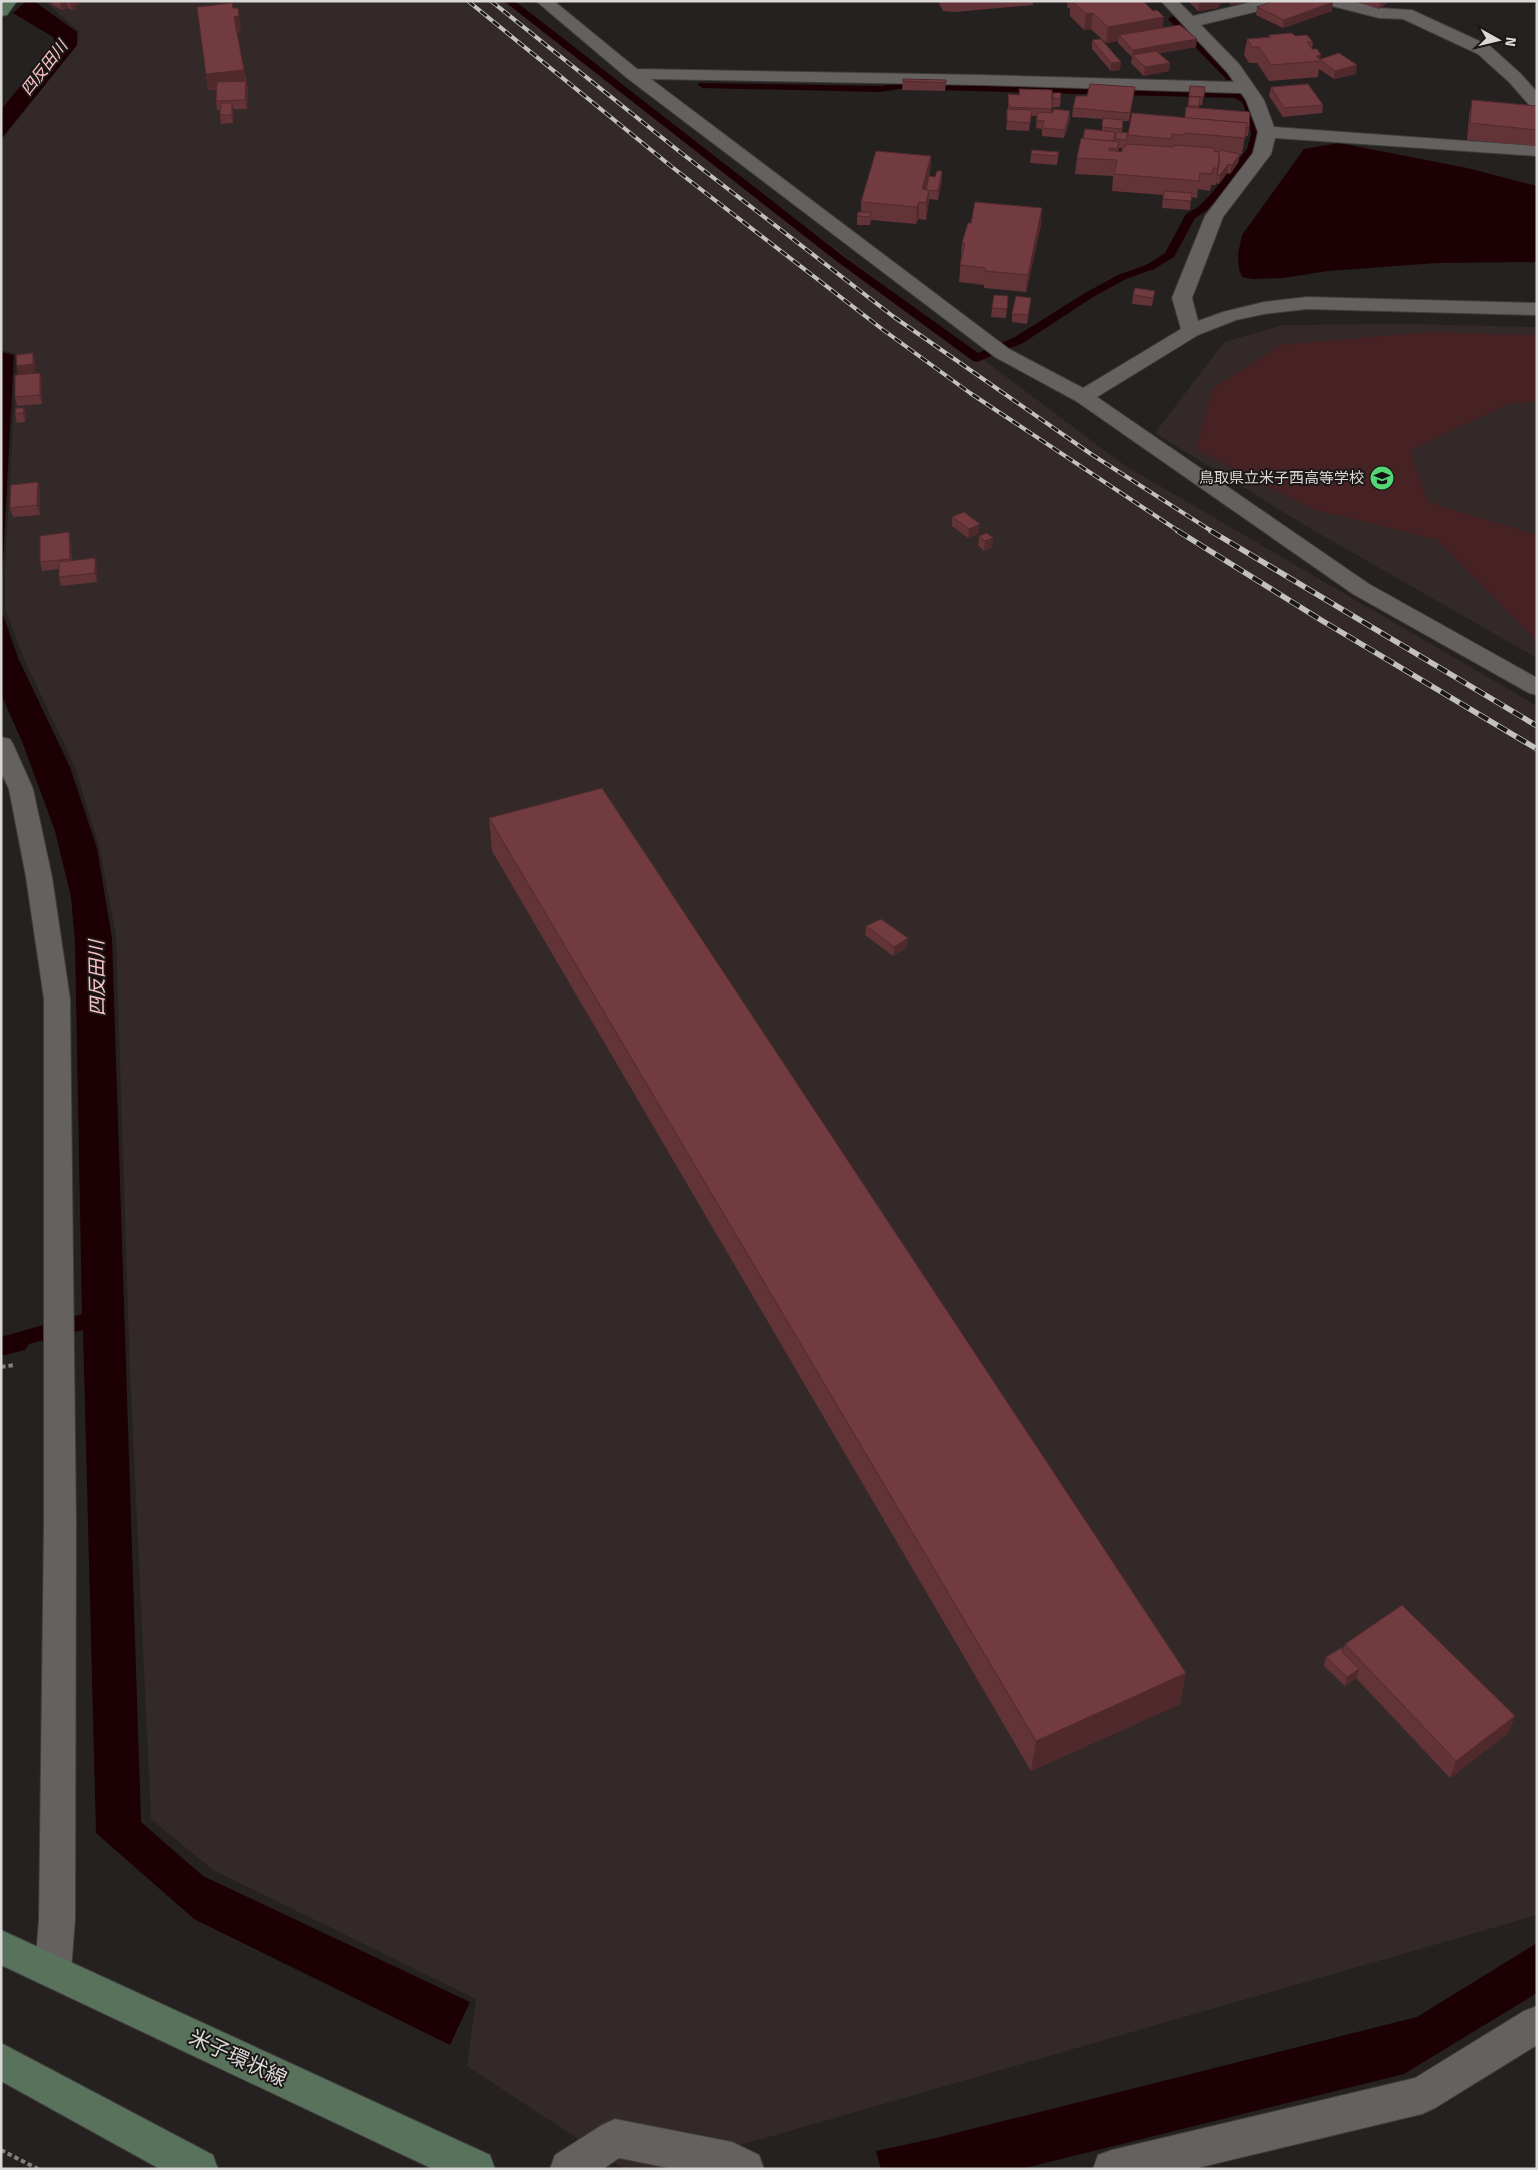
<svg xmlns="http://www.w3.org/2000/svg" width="1538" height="2170" font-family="'Fira Sans','Noto Sans JP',sans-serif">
  <rect width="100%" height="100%" fill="#252121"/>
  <g fill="#332929">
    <path d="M 44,1 L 516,1 L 625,91 L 1124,465 L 1537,706 L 1537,1915 L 658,2169 L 624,2169 L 467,2066 L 476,1999 L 213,1870 L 151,1819 L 130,1371 L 116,936 L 99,846 L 75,767 L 23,657 L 5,609 L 5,568 L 17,354 L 1,350 L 1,141 L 78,44 L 79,31 Z"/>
    <path d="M 1407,324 L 1537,327 L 1537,658 L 1301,523 L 1155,433 L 1224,342 L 1283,325 Z"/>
  </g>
  <path fill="#462225" d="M 1426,332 L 1537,335 L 1537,401 L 1506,405 L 1410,451 L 1428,502 L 1537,535 L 1537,641 L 1437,540 L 1312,509 L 1196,449 L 1213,388 L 1280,345 Z"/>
  <g fill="#1d0003">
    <path d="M 26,1 L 34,1 L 77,32 L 77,45 L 1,139 L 1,110 L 55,43 L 53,37 L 13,13 Z"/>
    <path d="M 1339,143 L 1467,168 L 1537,186 L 1537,262 L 1437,263 L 1328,271 L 1283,278 L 1252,279 L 1242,277 L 1239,269 L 1238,254 L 1242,235 L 1304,149 Z"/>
    <path d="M 1,352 L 14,355 L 1,600 Z"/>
    <path d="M 1,609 L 19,660 L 70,767 L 97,848 L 112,938 L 141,1822 L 203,1876 L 470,2002 L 450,2045 L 194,1919 L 96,1833 L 83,1330 L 29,1344 L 25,1350 L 1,1356 L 1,1337 L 82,1314 L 75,942 L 71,897 L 55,831 L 23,744 L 1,694 Z"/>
    <path d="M 1537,1943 L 1537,1993 L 1404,2074 L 1021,2169 L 881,2169 L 876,2151 L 936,2138 L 1417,2017 Z"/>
  </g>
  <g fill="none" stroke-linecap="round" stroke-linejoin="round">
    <g fill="#1d0003" fill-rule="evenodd">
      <path d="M 504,1 L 515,1 L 843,256 L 978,353 L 1015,337 L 1085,293 L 1118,275 L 1146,265 L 1165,253 L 1186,214 L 1198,207 L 1211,194 L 1247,149 L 1251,134 L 1248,117 L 1242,102 L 1234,98 L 899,89 L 880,92 L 703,88 L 698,85 L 699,83 L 880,86 L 899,83 L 1236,92 L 1250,98 L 1258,117 L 1261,134 L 1257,149 L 1219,198 L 1206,211 L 1195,218 L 1174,257 L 1154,269 L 1126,279 L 1093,297 L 1023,343 L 977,362 L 973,361 L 835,260 Z"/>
      <path d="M 1173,16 L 1176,17 L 1235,76 L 1235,80 L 1227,80 L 1170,21 L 1168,19 Z"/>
    </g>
    <defs>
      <path id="lane" d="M 1326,1 L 1354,1 L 1379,8 L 1412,10 L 1490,46 L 1521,74 L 1537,92 L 1537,108 L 1531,107 L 1509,82 L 1478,54 L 1403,19 L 1379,18 L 1328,5 Z"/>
      <g id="street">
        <path d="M 536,1 L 554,1 L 637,69 L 982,75 L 1234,82 L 1227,72 L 1161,1 L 1178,1 L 1193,16 L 1256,1 L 1285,1 L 1283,5 L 1201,25 L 1239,64 L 1264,100 L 1274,127 L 1537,146 L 1537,156 L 1275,138 L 1271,154 L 1223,217 L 1192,298 L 1198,321 L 1223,312 L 1264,302 L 1307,297 L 1537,303 L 1537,315 L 1307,309 L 1264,314 L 1236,320 L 1198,335 L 1097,397 L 1369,584 L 1537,678 L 1537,695 L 1529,693 L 1353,594 L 1076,401 L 995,357 L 627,78 ZM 651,79 L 982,85 L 1241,93 L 1246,100 L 1258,132 L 1253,153 L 1205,216 L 1172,298 L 1181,329 L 1083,388 L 1009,349 Z"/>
        <path d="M 1,737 L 10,739 L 13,744 L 33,789 L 52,877 L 70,999 L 76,1524 L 75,1919 L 71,1971 L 66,1983 L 53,1988 L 40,1983 L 35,1971 L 39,1919 L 44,1524 L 44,999 L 26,877 L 9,789 L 1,772 Z"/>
        <path d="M 1537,2006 L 1537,2045 L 1435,2108 L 1422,2114 L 1193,2169 L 1093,2169 L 1098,2155 L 1112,2150 L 1415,2078 L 1524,2011 Z"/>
        <path d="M 615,2119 L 732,2142 L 759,2155 L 764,2169 L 674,2169 L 619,2158 L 603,2169 L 550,2169 L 555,2155 L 602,2125 Z"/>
      </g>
      <g id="secondary">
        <path d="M 1,1 L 17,1 L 7,15 L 1,16 Z"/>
        <path d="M 1,1930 L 490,2155 L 495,2169 L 433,2169 L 1,1965 Z"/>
        <path d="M 1,2043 L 213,2155 L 218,2169 L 160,2169 L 1,2081 Z"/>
      </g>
    </defs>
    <use href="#lane" stroke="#3f3c3c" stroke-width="2"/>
    <use href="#street" stroke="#3f3c3c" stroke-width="2"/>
    <use href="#secondary" stroke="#3f3c3c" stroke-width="2"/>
    <g stroke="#838080" stroke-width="4" stroke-dasharray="4.5 3" stroke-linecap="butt">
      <path d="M 1,1367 L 14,1365"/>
      <path d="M 1,2150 L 38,2169"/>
    </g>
    <use href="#lane" fill="#666161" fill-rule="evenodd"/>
    <use href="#street" fill="#666161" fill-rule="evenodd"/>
    <use href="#secondary" fill="#58725c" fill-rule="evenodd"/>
    <defs>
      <g id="rail-far1">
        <path d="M 468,1 L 672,167 L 882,329 L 970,393 L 1180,532"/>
        <path d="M 491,1 L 680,152 L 894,317 L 1091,454 L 1213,532"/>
      </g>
      <g id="rail">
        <path d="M 1178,531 L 1321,620 L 1537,749"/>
        <path d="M 1211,531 L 1537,726"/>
      </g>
    </defs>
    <use href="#rail-far1" stroke="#c3c0c0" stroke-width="4"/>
    <use href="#rail" stroke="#c3c0c0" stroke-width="5.5"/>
    <use href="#rail-far1" stroke="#1c1818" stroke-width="2.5" stroke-dasharray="8" stroke-linecap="butt"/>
    <use href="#rail" stroke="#1c1818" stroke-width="4" stroke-dasharray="11" stroke-linecap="butt"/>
  </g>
  <g fill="#623337" fill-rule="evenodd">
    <path d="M 51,1 L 79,1 L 79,4 L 75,6 L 76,9 L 72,10 L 68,8 L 62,10 L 51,4 Z"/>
    <path d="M 938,1 L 1033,1 L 1033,5 L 955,12 L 943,11 Z"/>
    <path d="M 1068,1 L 1156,1 L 1145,3 L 1163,27 L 1196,47 L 1159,53 L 1170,63 L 1169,71 L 1144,76 L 1131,63 L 1132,57 L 1118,43 L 1118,41 L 1106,43 L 1091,29 L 1084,30 L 1070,16 L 1070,9 L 1067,7 Z"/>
    <path d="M 1188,1 L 1242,1 L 1242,3 L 1231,5 L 1229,2 L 1219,4 L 1218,8 L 1198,11 Z"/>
    <path d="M 1353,1 L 1390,1 L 1379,9 Z"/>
    <path d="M 197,7 L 241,32 L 237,33 L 248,89 L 247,109 L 233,109 L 233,123 L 221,124 L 220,115 L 220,110 L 217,110 L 216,101 L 216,90 L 208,90 Z"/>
    <path d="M 1257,7 L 1332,11 L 1283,28 L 1256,15 Z"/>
    <path d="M 1269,35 L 1295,36 L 1313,42 L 1312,49 L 1321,59 L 1356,74 L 1334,79 L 1319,69 L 1318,77 L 1269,81 L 1257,63 L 1249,63 L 1244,55 L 1247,39 L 1268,38 Z"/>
    <path d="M 1092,40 L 1120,70 L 1111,71 L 1092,49 Z"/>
    <path d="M 903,79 L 946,80 L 945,91 L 902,90 Z"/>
    <path d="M 1190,86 L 1205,87 L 1202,105 L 1199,105 L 1199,108 L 1249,128 L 1248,136 L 1245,136 L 1242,154 L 1238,154 L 1240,154 L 1238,163 L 1230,174 L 1227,173 L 1219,184 L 1216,183 L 1219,168 L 1218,168 L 1216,185 L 1211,185 L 1210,191 L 1198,189 L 1197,198 L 1191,197 L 1190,210 L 1162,208 L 1163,195 L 1112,191 L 1113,176 L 1075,174 L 1077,158 L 1083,139 L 1102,131 L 1103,119 L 1072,117 L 1073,108 L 1087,96 L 1135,87 L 1129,121 L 1123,121 L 1122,133 L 1128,133 L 1127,144 L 1128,135 L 1185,118 L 1186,107 L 1188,108 ZM 1119,148 L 1122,148 L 1122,152 L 1118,151 Z"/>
    <path d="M 1271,87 L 1323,105 L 1322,113 L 1283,117 L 1269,96 Z"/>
    <path d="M 1019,89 L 1052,109 L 1051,113 L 1070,111 L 1070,119 L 1064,138 L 1042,136 L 1042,129 L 1036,128 L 1037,116 L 1031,116 L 1029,131 L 1006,130 L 1008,109 L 1008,94 L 1019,95 Z"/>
    <path d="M 1053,93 L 1061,93 L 1060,107 L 1052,107 Z"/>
    <path d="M 1472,100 L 1537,106 L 1537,146 L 1467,140 L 1469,116 Z"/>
    <path d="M 1059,152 L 1057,165 L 1030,163 L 1031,154 Z"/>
    <path d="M 931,156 L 930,172 L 926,190 L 942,180 L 938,200 L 929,199 L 928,207 L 926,220 L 919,219 L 916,224 L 871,220 L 870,225 L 857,225 L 857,216 L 861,212 L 861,202 Z"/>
    <path d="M 1041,225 L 1026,292 L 984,288 L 984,285 L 959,282 L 962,243 Z"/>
    <path d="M 1155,291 L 1152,306 L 1132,304 L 1133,295 Z"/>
    <path d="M 1008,296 L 1006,318 L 991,317 L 992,308 Z"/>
    <path d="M 1031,298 L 1027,324 L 1012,322 L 1012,314 Z"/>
    <path d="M 35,362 L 35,373 L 21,374 L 42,382 L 42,404 L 17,406 L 15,397 L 19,374 L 17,366 Z"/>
    <path d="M 24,408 L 26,417 L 25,422 L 17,423 L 15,414 Z"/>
    <path d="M 40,491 L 40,515 L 13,517 L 10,508 Z"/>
    <path d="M 952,517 L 979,533 L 968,538 L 952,526 Z"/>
    <path d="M 979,536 L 993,538 L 992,547 L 984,551 L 978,545 Z"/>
    <path d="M 71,542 L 72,561 L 97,567 L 97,582 L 61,586 L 59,577 L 59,569 L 42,571 L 40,562 Z"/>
    <path d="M 489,818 L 1180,1704 L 1031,1771 L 492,851 Z"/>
    <path d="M 866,926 L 908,938 L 907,947 L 893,956 L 865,935 Z"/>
    <path d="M 1345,1644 L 1515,1716 L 1508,1733 L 1450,1778 L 1356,1678 L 1345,1686 L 1324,1666 L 1326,1657 L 1344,1647 Z"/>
  </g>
  <g fill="#50292d">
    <path d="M 63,1 L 67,1 L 68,8 L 62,10 L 60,2 Z"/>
    <path d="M 71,1 L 79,1 L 79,4 L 75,6 L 76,9 L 72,10 L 70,2 Z"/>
    <path d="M 1130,1 L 1156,1 L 1130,5 Z"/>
    <path d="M 1199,1 L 1229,1 L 1229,2 L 1219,4 L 1218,8 L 1198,11 Z"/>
    <path d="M 1232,1 L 1242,1 L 1242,3 L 1231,5 Z"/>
    <path d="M 1381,1 L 1390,1 L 1379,9 Z"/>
    <path d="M 1333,2 L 1332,11 L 1283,28 L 1284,20 Z"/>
    <path d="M 1093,13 L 1091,29 L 1084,30 L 1086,14 Z"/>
    <path d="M 239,16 L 241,32 L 236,33 L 234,17 Z"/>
    <path d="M 1164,17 L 1162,33 L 1119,35 L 1118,41 L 1106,43 L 1108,27 Z"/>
    <path d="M 1197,39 L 1196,47 L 1135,58 L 1133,56 L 1133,50 Z"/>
    <path d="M 1321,55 L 1320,61 L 1316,56 Z"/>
    <path d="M 1121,62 L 1120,70 L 1111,71 L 1111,63 Z"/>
    <path d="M 1170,63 L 1169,71 L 1144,76 L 1145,67 Z"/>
    <path d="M 1357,65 L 1356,74 L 1334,79 L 1335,71 Z"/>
    <path d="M 244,70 L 246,85 L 246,81 L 248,89 L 247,109 L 245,100 L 246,87 L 208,90 L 206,74 Z"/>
    <path d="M 232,103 L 234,111 L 233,123 L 232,115 Z"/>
    <path d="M 1070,111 L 1070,119 L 1064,138 L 1065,130 Z"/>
    <path d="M 1240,154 L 1238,163 L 1230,174 L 1232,165 Z"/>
    <path d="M 931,156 L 930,172 L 922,203 L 922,189 Z"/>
    <path d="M 1228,164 L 1227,173 L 1219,184 L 1220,175 Z"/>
    <path d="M 942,171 L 942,180 L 938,200 L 938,191 Z"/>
    <path d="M 929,190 L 928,207 L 926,220 L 926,203 Z"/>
    <path d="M 919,202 L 919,219 L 916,224 L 917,207 Z"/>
    <path d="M 1042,208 L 1041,225 L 1026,292 L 1028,275 Z"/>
    <path d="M 1031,298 L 1030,307 L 1027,324 L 1028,315 Z"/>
    <path d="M 33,353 L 35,362 L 35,373 L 19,374 L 17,366 Z"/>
    <path d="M 40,373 L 42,382 L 42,404 L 40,395 Z"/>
    <path d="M 24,408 L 26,417 L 25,422 L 23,413 Z"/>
    <path d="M 38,482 L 40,491 L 40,515 L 37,505 Z"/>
    <path d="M 980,524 L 979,533 L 968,538 L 969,529 Z"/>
    <path d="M 69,532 L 71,542 L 72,568 L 70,559 Z"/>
    <path d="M 993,538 L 992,547 L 984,551 L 985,541 Z"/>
    <path d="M 95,558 L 97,567 L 97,582 L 95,573 Z"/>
    <path d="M 908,938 L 907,947 L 893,956 L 894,947 Z"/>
    <path d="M 1359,1669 L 1356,1678 L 1345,1686 L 1347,1677 Z"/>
    <path d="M 1186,1673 L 1180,1704 L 1031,1771 L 1036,1741 Z"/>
    <path d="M 1515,1716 L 1508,1733 L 1450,1778 L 1456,1761 Z"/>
  </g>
  <g fill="#723b40" stroke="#50292d">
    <path d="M 1072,1 L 1143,1 L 1153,11 L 1157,10 L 1164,17 L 1108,27 L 1093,13 L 1086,14 Z"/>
    <path d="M 1274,1 L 1331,1 L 1333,2 L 1284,20 L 1257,7 Z"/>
    <path d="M 232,3 L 233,8 L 238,8 L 239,16 L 234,17 L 244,70 L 206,74 L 197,7 Z"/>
    <path d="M 1180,25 L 1197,39 L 1133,50 L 1119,35 Z"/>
    <path d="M 1292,33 L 1295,36 L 1307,35 L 1313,42 L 1307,42 L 1312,49 L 1317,49 L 1321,55 L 1316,56 L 1321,61 L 1271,65 L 1259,47 L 1252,47 L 1247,39 L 1271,37 L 1269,35 Z"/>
    <path d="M 1101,39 L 1121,62 L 1111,63 L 1092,40 Z"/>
    <path d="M 1156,51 L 1170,63 L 1145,67 L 1132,55 Z"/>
    <path d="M 1339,53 L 1357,65 L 1335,71 L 1320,60 L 1321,59 Z"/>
    <path d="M 903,79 L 946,80 L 946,83 L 903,81 Z"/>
    <path d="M 246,81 L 245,100 L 216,101 L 217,82 Z"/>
    <path d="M 1090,84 L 1135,87 L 1130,113 L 1073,108 L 1076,96 L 1087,96 Z"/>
    <path d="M 1308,84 L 1323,105 L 1284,108 L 1271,87 Z"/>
    <path d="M 1190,86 L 1205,87 L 1204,97 L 1189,96 Z"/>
    <path d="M 1019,89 L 1052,90 L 1052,109 L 1009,107 L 1008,94 L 1020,95 Z"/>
    <path d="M 1053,93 L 1061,93 L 1060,99 L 1053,98 Z"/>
    <path d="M 1189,97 L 1200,97 L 1199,106 L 1188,106 Z"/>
    <path d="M 1472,100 L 1537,106 L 1537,130 L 1470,123 Z"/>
    <path d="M 221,103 L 232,103 L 232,115 L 220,115 Z"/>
    <path d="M 1186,107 L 1250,112 L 1249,128 L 1246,127 L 1247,123 L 1185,118 Z"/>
    <path d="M 1007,109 L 1032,110 L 1030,123 L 1007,121 Z"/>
    <path d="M 1054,109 L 1070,111 L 1065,130 L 1042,128 L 1044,121 L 1036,120 L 1038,112 L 1052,113 Z"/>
    <path d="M 1132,113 L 1247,123 L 1245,138 L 1185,133 L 1184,135 L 1172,134 L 1171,139 L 1128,135 Z"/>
    <path d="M 1103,118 L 1123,120 L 1122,129 L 1102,127 Z"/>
    <path d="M 1085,129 L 1115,132 L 1113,141 L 1083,139 Z"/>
    <path d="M 1117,132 L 1128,133 L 1126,140 L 1115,139 Z"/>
    <path d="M 1081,138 L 1119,142 L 1117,149 L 1109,148 L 1109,150 L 1122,152 L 1122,147 L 1125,147 L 1126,144 L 1174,147 L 1174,145 L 1214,148 L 1214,151 L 1219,152 L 1218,168 L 1213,168 L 1212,174 L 1200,173 L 1199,181 L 1114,174 L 1117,160 L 1077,158 Z"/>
    <path d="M 1032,150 L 1059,152 L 1057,156 L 1031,154 Z"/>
    <path d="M 1220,150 L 1240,154 L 1232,165 L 1228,164 L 1220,175 L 1217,175 L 1220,159 L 1219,159 L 1219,152 Z"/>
    <path d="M 876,151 L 931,156 L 922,189 L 929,190 L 926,203 L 919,202 L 917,207 L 861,202 Z"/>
    <path d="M 937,171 L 942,171 L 938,191 L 926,190 L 929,176 L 935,177 Z"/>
    <path d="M 1164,191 L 1192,193 L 1191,201 L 1163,199 Z"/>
    <path d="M 975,202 L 1042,208 L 1028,275 L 985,271 L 985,268 L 960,265 L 965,243 L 962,243 L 968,223 L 971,223 Z"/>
    <path d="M 858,212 L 871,212 L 870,217 L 857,216 Z"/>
    <path d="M 1135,288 L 1155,291 L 1153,298 L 1133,295 Z"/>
    <path d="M 994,295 L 1008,296 L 1007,309 L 992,308 Z"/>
    <path d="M 1016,296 L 1031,298 L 1028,315 L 1012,314 Z"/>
    <path d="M 33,353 L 33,364 L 17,366 L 16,355 Z"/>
    <path d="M 40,373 L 40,395 L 15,397 L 15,375 Z"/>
    <path d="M 16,408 L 24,408 L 23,413 L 15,414 Z"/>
    <path d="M 38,482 L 37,505 L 10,508 L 11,485 Z"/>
    <path d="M 964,512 L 980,524 L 969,529 L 952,517 Z"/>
    <path d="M 69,532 L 70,559 L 40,562 L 40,536 Z"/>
    <path d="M 987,533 L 993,538 L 985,541 L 979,536 Z"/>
    <path d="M 95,558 L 95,573 L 59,577 L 59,562 Z"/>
    <path d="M 602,788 L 1186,1673 L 1036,1741 L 489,818 Z"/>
    <path d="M 881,919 L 908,938 L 894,947 L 866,926 Z"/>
    <path d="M 1402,1605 L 1515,1716 L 1456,1761 L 1345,1644 Z"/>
    <path d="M 1343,1647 L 1342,1652 L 1359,1669 L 1347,1677 L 1326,1657 Z"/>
  </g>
  <defs>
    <symbol id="school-disc" viewBox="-11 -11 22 22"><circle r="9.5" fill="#53d673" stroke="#1c1818"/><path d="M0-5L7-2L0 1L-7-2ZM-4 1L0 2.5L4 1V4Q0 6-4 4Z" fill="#111"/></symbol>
  </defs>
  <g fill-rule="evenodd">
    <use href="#school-disc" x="1368" y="464" width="28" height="28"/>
  </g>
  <g text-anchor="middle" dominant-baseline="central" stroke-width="4" stroke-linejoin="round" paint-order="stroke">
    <g font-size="15" fill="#dbd8d8" stroke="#1c1818" text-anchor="end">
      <text x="1364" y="478">鳥取県立米子西高等学校</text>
    </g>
    <g font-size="16" font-style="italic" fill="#fbc3c6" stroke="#1c1818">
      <text transform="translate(44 68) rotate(-52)">四反田川</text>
    </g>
    <g font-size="19" font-style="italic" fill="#fbc3c6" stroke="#1c1818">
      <text transform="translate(97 978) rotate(-91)">四反田川</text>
    </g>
    <g font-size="21" fill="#dbd8d8" stroke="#1c1818">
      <text transform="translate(238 2058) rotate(25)">米子環状線</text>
    </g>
  </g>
  <rect width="1538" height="2170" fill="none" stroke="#dbd8d8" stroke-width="5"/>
  <g transform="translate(1498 40) rotate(98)" stroke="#1c1818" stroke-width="4" paint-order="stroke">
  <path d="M0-4L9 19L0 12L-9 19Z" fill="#dbd8d8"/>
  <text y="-8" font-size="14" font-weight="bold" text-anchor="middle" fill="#dbd8d8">N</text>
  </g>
</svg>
